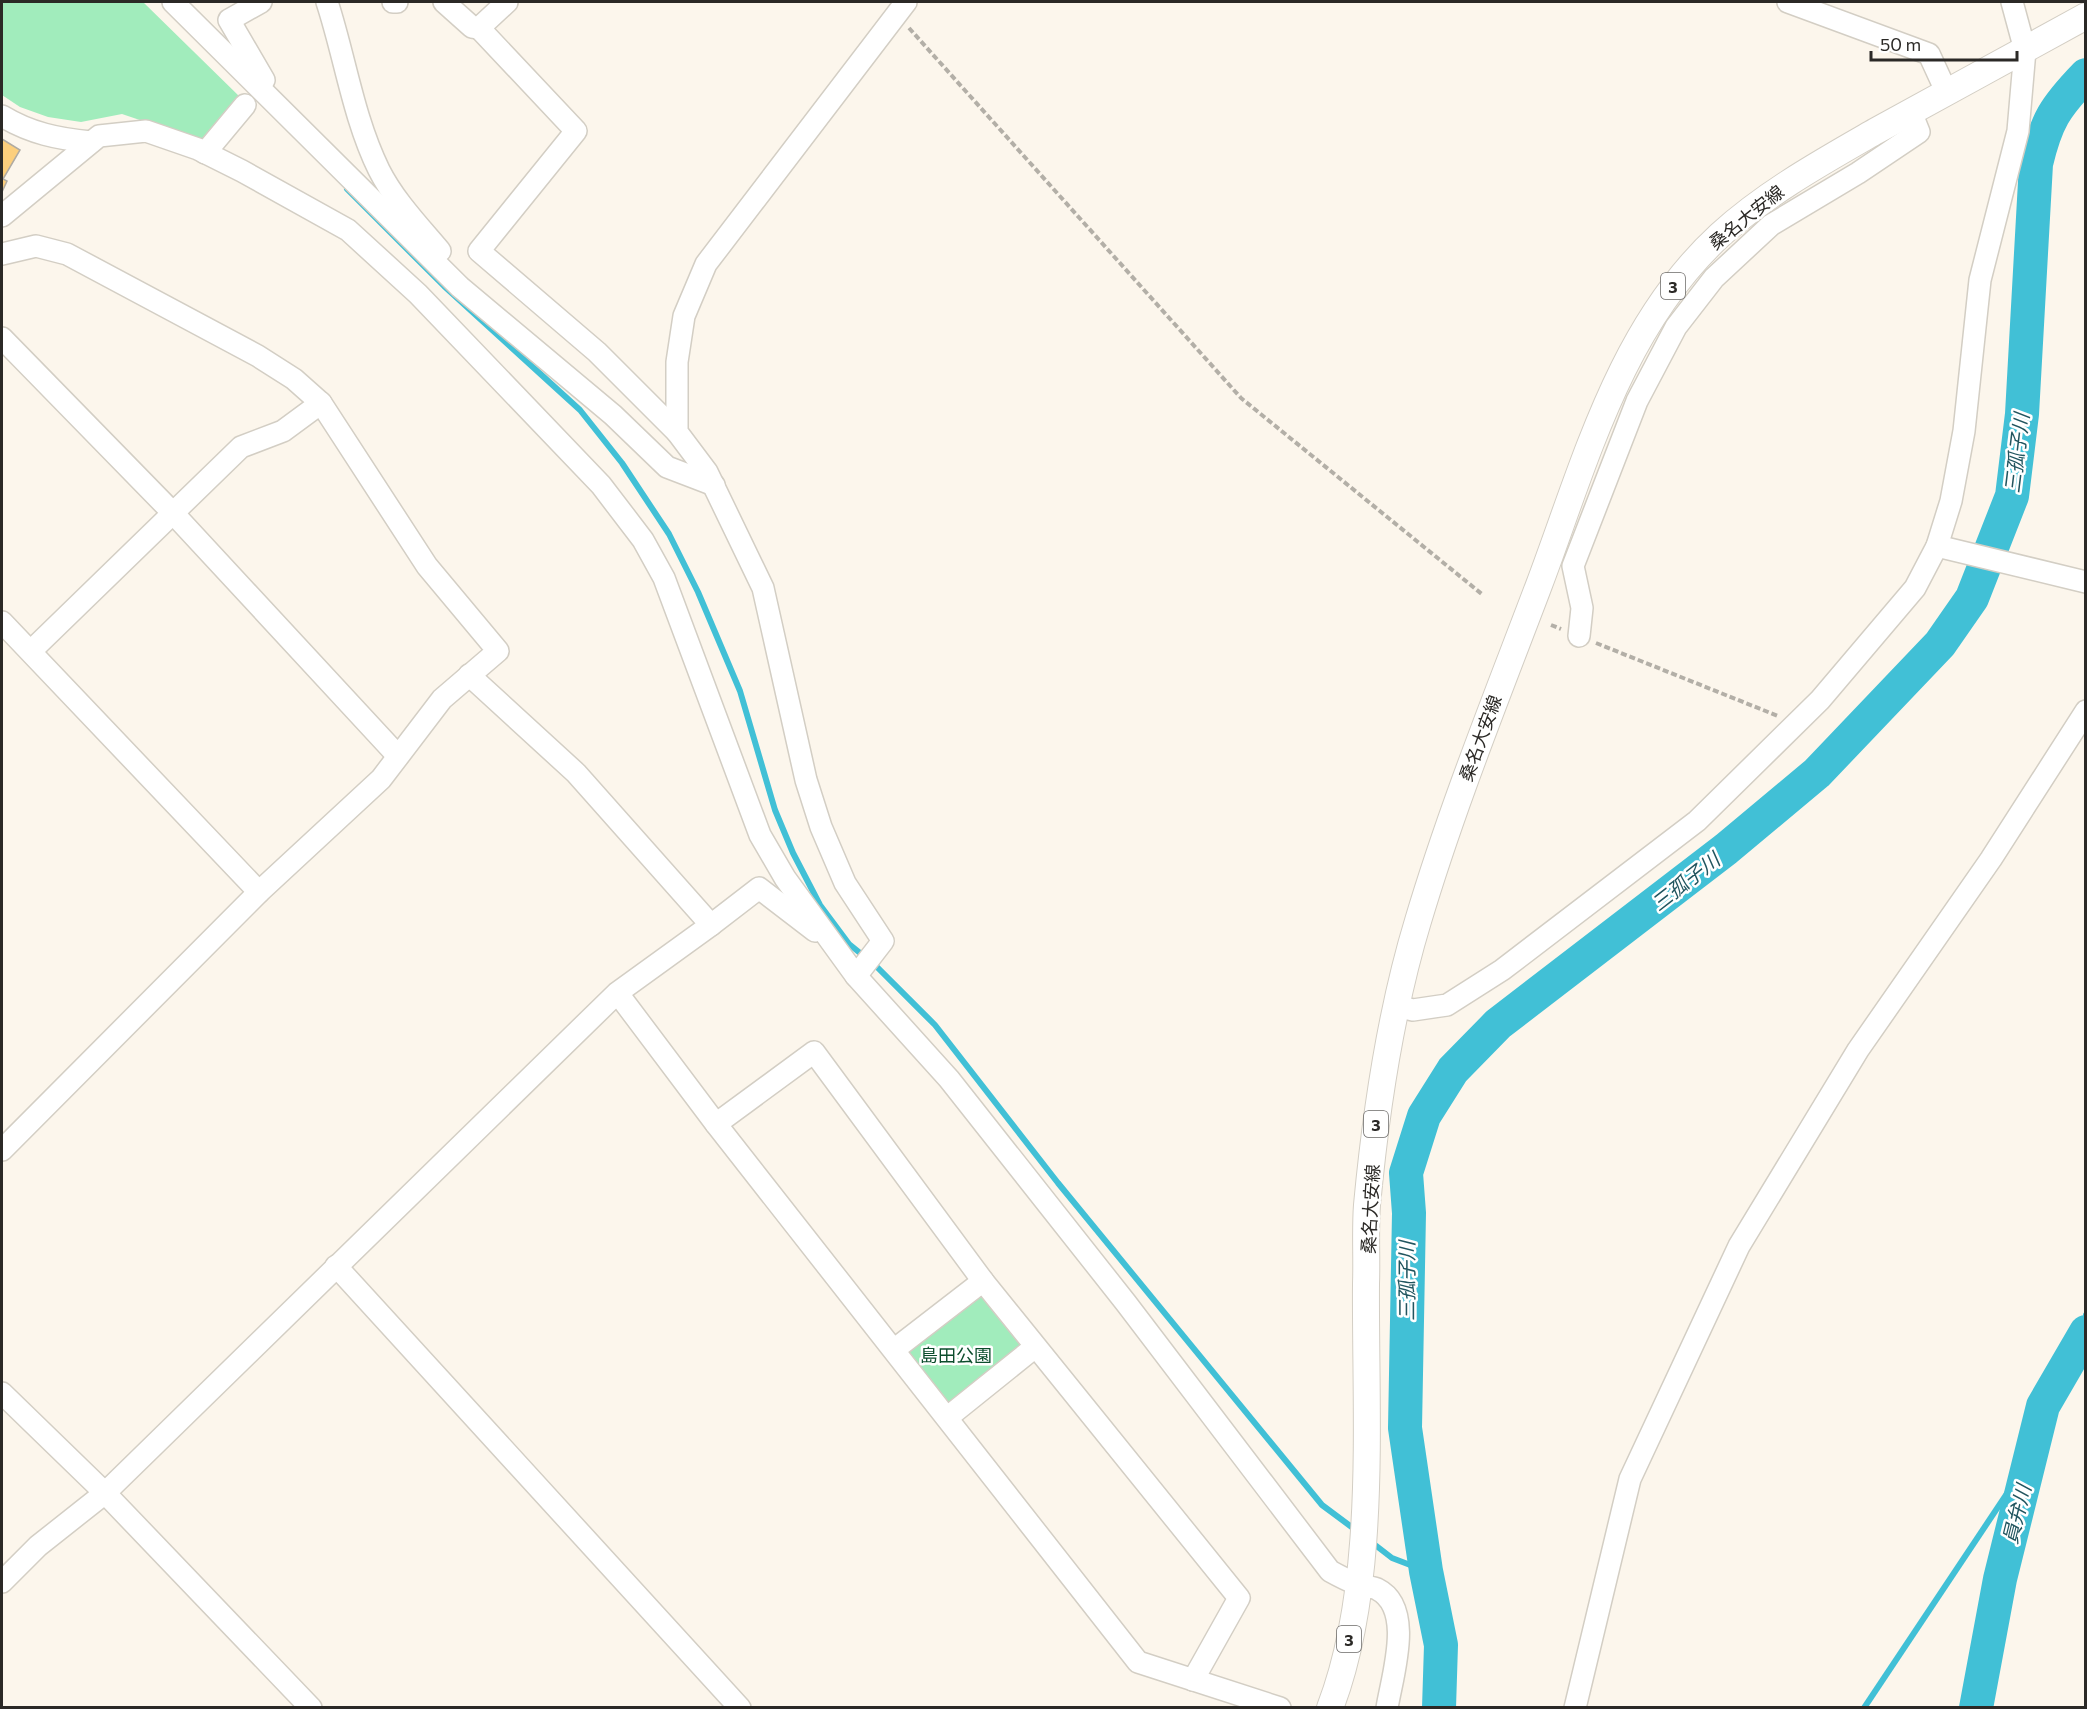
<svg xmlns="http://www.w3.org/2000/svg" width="2087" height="1709" font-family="Commissioner,'Noto Sans JP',sans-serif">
  <rect width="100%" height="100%" fill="#fcf6ec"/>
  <g fill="#a1ecbc">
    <path d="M 2,2 L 143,2 L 241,98 L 202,141 L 122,114 L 81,122 L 48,117 L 20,107 L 2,95 Z"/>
    <path d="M 984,1288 L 1029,1345 L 948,1409 L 902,1350 Z"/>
  </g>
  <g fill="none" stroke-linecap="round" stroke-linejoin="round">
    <g stroke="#41c0d6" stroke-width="6">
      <path d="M 347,189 L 444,286 L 580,410 L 622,463 L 669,534 L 698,592 L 740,691 L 775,810 L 793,853 L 820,905 L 849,944 L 876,966 L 935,1025 L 1058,1183 L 1322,1505 L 1357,1531"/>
      <path d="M 2085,1333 L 2086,1315"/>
      <path d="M 1370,1541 L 1392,1558 L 1426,1571"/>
      <path d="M 1864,1708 L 2030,1459"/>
    </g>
    <g stroke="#41c0d6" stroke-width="34">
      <path d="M 1439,1708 L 1441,1645 L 1426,1571 L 1405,1428 L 1409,1213 L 1406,1173 L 1424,1116 L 1453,1070 L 1498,1024 L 1726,849 L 1817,773 L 1940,644 L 1972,598 L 2012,496 L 2022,414 L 2036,164 C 2046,121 2055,107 2086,75"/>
      <path d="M 1976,1708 L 2000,1579 L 2043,1406 L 2086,1332"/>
    </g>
  </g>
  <path fill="#fccf7d" stroke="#b0aba2" stroke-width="1.5" d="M 2,139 L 20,150 L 3,179 L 7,181 L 2,192 Z"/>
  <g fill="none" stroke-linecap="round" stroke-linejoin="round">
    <defs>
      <g id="minor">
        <path d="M 173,2 L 460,287 L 613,415 L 667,467 L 714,485"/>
        <path d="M 261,2 L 229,20 L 264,80"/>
        <path d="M 327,2 C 345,57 353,117 379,170 C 394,200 419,226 440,251"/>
        <path d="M 393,2 L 397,2"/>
        <path d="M 444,2 L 472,27 L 479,28"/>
        <path d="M 507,2 L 479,28 L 576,131 L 479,251 L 597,352 L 677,432"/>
        <path d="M 1788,2 L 1929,54 L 1946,91"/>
        <path d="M 2,116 C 30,133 58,139 91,142"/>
        <path d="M 205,153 L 245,105"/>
        <path d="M 2,216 L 99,136 L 146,131 L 198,149 L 242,171 L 348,230 L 418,294 L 601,485 L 643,540 L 664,578 L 760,835 L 785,878 L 856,976 L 949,1079 L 1126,1303 L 1330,1571 C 1339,1576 1349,1581 1359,1585 C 1365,1587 1372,1587 1377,1589 C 1415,1608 1392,1676 1387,1708"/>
        <path d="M 2,254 L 36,246 L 67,254 L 258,356 L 294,379 L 321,403 L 427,566 L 498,651 L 442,699 L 381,779 L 259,892 L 2,1150"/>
        <path d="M 2,338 L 173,513 L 398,756"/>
        <path d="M 1937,546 L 2086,582"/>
        <path d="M 2,622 L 259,892"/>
        <path d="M 1579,636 L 1582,608 L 1573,566 L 1637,401 L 1676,327 L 1714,278 L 1771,225 L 1858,173 L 1919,132 L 1911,112"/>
        <path d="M 31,651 L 241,447 L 283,431 L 321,403"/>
        <path d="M 711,925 L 759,888 L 815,931"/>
        <path d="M 856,976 L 883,941 L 845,883 L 821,827 L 806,780 L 763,588 L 707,472 L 677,432 L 677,362 L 684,316 L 706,264 L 906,2"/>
        <path d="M 622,999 L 716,1124 L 1138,1662 L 1280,1708"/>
        <path d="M 1396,1006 L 1413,1010 L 1447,1005 L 1502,970 L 1697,821 L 1820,700 L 1915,588 L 1937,546 L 1951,501 L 1964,431 L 1980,280 L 2018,131 L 2025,50 L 2012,2"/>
        <path d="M 716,1124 L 814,1052 L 983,1281 L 1239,1598 L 1193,1680"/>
        <path d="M 336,1266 L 740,1708"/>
        <path d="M 895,1349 L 983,1281"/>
        <path d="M 2,1393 L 105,1493 L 311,1708"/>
        <path d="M 948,1417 L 1035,1347"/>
        <path d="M 2,1582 L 38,1546 L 105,1493 L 617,993 L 711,925 L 576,773 L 469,675"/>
        <path d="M 1575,1708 L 1630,1479 L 1739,1246 L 1858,1050 L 1991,859 L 2086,711"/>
      </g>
      <path id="major" d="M 1330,1708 C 1378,1583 1365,1417 1366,1284 C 1367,1258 1365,1231 1367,1205 C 1376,1109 1390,1013 1418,921 C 1452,807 1497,696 1539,585 C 1585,463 1620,327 1720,235 C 1766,193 1822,162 1876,131 C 1946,92 2016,55 2086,16"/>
    </defs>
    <use href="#minor" stroke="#d3cec4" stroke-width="24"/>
    <use href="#major" stroke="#d3cec4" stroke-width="28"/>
    <g stroke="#b3afa7" stroke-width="4" stroke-dasharray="6 3" stroke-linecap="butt">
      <path d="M 909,28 L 1241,398 L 1483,595"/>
      <path d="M 1551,625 L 1561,629"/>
      <path d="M 1596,643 L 1778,716"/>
    </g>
    <use href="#minor" stroke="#fff" stroke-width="21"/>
    <use href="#major" stroke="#fff" stroke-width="26"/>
  </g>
  <g text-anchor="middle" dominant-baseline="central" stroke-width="5" stroke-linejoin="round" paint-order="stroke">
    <g fill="#fff" stroke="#6b6967" stroke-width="1.5">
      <rect x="1661" y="273" width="24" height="26" rx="4.5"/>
      <rect x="1364" y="1111" width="24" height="26" rx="4.5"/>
      <rect x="1337" y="1626" width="24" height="26" rx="4.5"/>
    </g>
    <g font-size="16" font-weight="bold" fill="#2b2926">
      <text x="1673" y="286">3</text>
      <text x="1376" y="1124">3</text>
      <text x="1349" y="1639">3</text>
    </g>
    <g font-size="18" fill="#2b2926" stroke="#fff">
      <text transform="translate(1746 217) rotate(-39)">桑名大安線</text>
      <text transform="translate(1480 738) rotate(-70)">桑名大安線</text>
      <text transform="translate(1370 1209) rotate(-87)">桑名大安線</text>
    </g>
    <g font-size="18" fill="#0b4d2c" stroke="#fff">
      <text x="956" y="1355">島田公園</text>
    </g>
    <g font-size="20" font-style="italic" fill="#21555f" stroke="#fff">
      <text transform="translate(2016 453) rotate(-83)">三孤子川</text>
      <text transform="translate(1685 881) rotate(-38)">三孤子川</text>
      <text transform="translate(1406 1281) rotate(-90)">三孤子川</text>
      <text transform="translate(2016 1514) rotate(-76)">員弁川</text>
    </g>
  </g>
  <rect width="2087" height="1709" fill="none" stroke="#2b2926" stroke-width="6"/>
  <path d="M1871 51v9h146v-9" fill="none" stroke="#2b2926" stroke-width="3"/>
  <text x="1880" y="51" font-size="18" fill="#2b2926" stroke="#ffffff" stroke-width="4.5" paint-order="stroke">50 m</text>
</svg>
